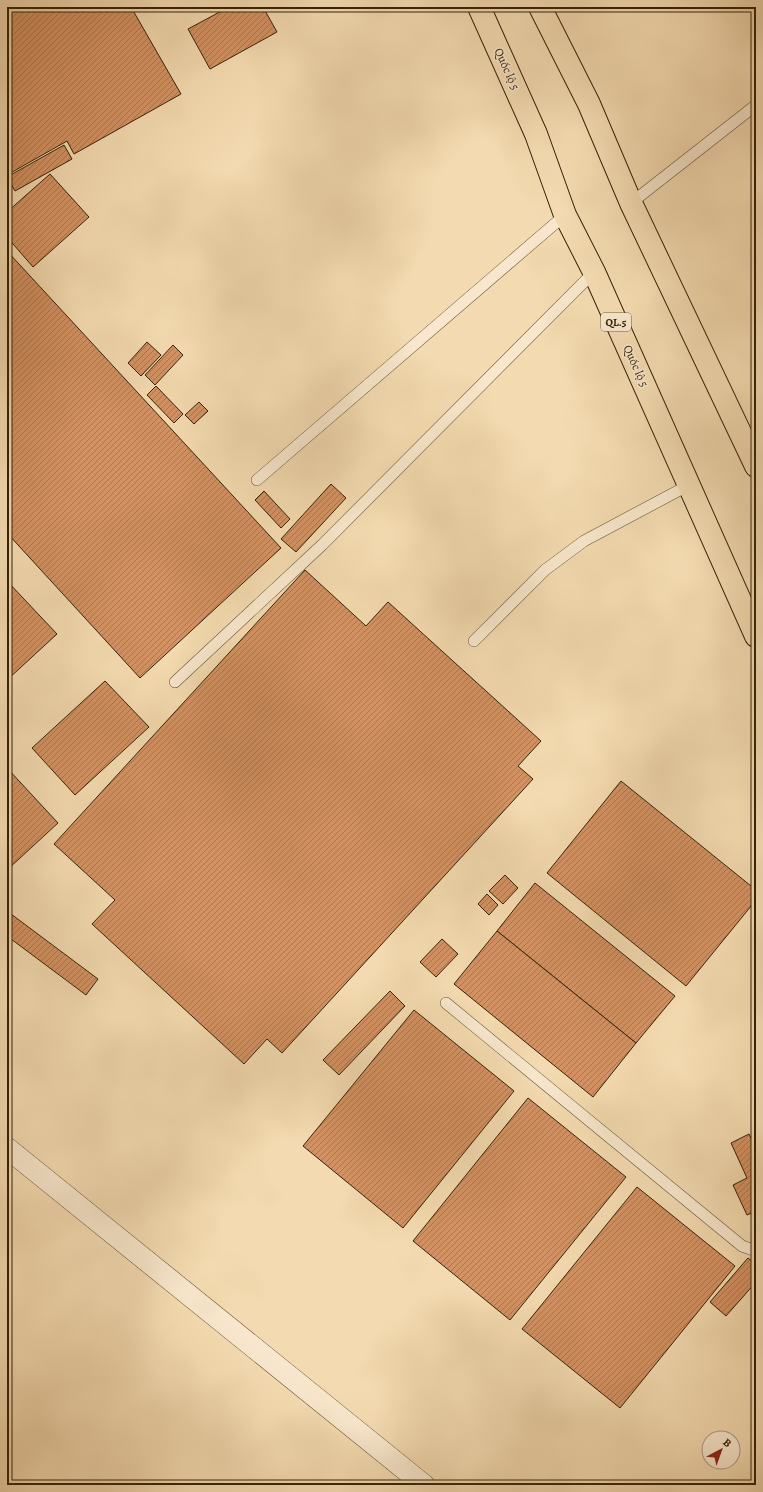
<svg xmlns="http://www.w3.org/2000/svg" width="763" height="1492" font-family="Alegreya,serif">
  <defs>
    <pattern id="building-hatch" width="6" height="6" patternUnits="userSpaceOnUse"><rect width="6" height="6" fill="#d39263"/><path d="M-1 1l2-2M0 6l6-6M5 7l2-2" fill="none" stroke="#ac7750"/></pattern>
  </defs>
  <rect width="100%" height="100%" fill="#f4dab0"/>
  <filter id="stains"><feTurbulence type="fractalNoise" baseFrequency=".005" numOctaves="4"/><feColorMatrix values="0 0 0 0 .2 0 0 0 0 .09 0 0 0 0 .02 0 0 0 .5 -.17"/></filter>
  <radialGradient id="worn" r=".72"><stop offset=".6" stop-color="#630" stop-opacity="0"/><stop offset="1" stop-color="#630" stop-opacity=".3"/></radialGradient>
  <g fill="url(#building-hatch)" stroke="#342208">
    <path d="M 7,7 L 131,7 L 181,94 L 74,154 L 67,141 L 7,175 Z"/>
    <path d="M 229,7 L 263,7 L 277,32 L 210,69 L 188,29 Z"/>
    <path d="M 64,145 L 72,159 L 15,191 L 7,177 Z"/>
    <path d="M 50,174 L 89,217 L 33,267 L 7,237 L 7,212 Z"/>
    <path d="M 7,251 L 281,548 L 140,678 L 7,533 Z"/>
    <path d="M 147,342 L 161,355 L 141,376 L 128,363 Z"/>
    <path d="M 173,345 L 183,355 L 155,385 L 145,375 Z"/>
    <path d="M 156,386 L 183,414 L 174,423 L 147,395 Z"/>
    <path d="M 199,402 L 208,411 L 194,424 L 185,415 Z"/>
    <path d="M 331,484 L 346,498 L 296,552 L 281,539 Z"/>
    <path d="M 264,491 L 290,519 L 281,528 L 255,500 Z"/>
    <path d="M 305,570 L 366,626 L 388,602 L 541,741 L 518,766 L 533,779 L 282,1053 L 267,1039 L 244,1064 L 92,924 L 115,900 L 54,844 Z"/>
    <path d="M 7,581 L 57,634 L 7,680 Z"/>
    <path d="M 105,681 L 149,727 L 75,795 L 32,748 Z"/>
    <path d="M 7,768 L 58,823 L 7,870 Z"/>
    <path d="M 621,781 L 756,890 L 756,900 L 686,986 L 547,873 Z"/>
    <path d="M 505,875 L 518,888 L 503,904 L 489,891 Z"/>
    <path d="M 535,883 L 675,996 L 636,1043 L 497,931 Z"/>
    <path d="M 487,894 L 498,905 L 489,915 L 478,904 Z"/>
    <path d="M 7,911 L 98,979 L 86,995 L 7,936 Z"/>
    <path d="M 497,931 L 636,1043 L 593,1097 L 454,984 Z"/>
    <path d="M 442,939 L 458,954 L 436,977 L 420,962 Z"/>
    <path d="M 390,991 L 405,1006 L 339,1075 L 323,1060 Z"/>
    <path d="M 414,1010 L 514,1091 L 403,1228 L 303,1146 Z"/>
    <path d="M 528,1098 L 626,1177 L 510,1320 L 413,1241 Z"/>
    <path d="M 749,1134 L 754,1145 L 756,1144 L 756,1211 L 747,1215 L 733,1185 L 747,1178 L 731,1143 Z"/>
    <path d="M 637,1187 L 735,1266 L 620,1408 L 522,1329 Z"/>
    <path d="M 748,1258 L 756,1264 L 756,1282 L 726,1316 L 710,1302 Z"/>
  </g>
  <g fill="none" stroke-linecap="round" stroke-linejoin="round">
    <defs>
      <g id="service">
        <path d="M 631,203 L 756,105"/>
        <path d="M 257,480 L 565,215"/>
        <path d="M 474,641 L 545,570 L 584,541 L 689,485"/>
        <path d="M 175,682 L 322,545 L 594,272"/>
        <path d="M 446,1003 L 742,1246 L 756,1251"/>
      </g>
      <path id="minor" d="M 7,1148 L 424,1485"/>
      <g id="trunk">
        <path d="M 479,7 L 536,134 L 565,215 L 594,272 L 756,636"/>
        <path d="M 540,7 L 589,104 L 631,203 L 756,466"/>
      </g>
    </defs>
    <use href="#service" stroke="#645032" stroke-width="12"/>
    <use href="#minor" stroke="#645032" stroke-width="22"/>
    <use href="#trunk" stroke="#342208" stroke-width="24"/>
    <use href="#service" stroke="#f8e7cc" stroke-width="11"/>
    <use href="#minor" stroke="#f8e7cc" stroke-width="21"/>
    <use href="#trunk" stroke="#f4dab0" stroke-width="22"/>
  </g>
  <g text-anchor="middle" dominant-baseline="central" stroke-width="3" stroke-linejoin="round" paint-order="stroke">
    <rect fill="#f8e7cc" stroke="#6f5d43" stroke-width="1" x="601" y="313" width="30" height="18" rx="3"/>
    <g font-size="11" font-weight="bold" fill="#342208">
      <text x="616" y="322">QL.5</text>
    </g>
    <g font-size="12" fill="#342208" stroke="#f8e7cc">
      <text transform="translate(507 69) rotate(66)">Quốc lộ 5</text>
      <text transform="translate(636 366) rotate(66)">Quốc lộ 5</text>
    </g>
  </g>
  <rect width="763" height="1492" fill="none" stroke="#f4dab0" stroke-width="24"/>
  <rect x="8" y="8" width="747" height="1476" fill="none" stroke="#342208" stroke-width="2"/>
  <rect x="12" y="12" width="739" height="1468" fill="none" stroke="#342208"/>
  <g transform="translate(721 1450) rotate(41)"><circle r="19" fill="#f8e7cc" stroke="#aa987e"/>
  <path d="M0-3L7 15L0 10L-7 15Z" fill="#8f2418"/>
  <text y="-6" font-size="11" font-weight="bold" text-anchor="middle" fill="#342208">B</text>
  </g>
  <rect width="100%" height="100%" filter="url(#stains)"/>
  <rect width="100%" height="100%" fill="url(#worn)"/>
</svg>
